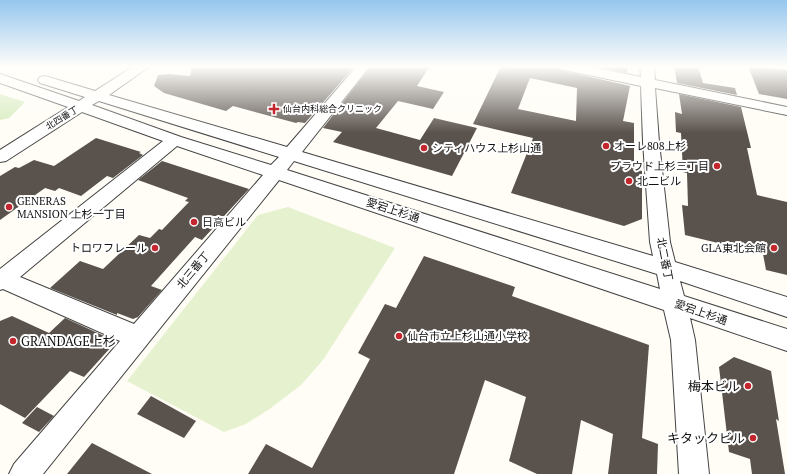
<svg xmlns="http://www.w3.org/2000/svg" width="787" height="474" font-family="'PT Serif','Noto Sans JP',serif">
  <rect width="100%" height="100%" fill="#fffdf5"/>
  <path fill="#d5ebbd" d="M 0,94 L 25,102 L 9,118 L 0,120 Z"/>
  <path fill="#e6f2cf" d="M 288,207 L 395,248 L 323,360 L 301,385 L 271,408 L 246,424 L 224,432 L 127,381 L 258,215 Z"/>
  <g fill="#5a524d" fill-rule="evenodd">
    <path d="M 192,66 L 355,66 L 305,123 L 298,122 L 296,123 L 233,106 L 226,111 L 164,93 L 154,86 L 158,75 L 170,74 L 190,76 Z"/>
    <path d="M 371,66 L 430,66 L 417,86 L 444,92 L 433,109 L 398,101 L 376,128 L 420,140 L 434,118 L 477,128 L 452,176 L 333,142 L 342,132 L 323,128 Z"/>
    <path d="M 501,66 L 558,66 L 560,70 L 630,86 L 623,121 L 634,123 L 634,169 L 642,171 L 642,219 L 624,226 L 511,193 L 533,138 L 473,124 ZM 530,78 L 577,88 L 576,121 L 518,109 Z"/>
    <path d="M 595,66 L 628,66 L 627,73 Z"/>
    <path d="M 674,66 L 698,66 L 703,83 L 735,88 L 737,95 L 677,83 Z"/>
    <path d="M 748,66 L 787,70 L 787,99 L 759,94 Z"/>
    <path d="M 679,94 L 741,107 L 751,148 L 747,148 L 757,195 L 787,202 L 787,275 L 766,270 L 763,254 L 685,235 L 682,205 L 688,206 L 687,173 L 683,172 L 681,133 L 676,132 L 675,112 L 682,114 Z"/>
    <path d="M 96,138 L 141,152 L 139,153 L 143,155 L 113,178 L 107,176 L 81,196 L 59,188 L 55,191 L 45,188 L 0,220 L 0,176 L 15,167 L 19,168 L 34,160 L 54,166 Z"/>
    <path d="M 162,161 L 249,189 L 202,240 L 195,237 L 151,286 L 162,290 L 138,317 L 133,319 L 117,313 L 117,315 L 50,288 L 80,261 L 103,269 L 139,235 L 150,238 L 159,229 L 162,230 L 189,202 L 185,201 L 188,198 L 138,180 Z"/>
    <path d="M 424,256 L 515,287 L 512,296 L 649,345 L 642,438 L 658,444 L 657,474 L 608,474 L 613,434 L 581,420 L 572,474 L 537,474 L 509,461 L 526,397 L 485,380 L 454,474 L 248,474 L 266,444 L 312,468 L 370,359 L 358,353 L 385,304 L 396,308 Z"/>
    <path d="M 12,316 L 49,333 L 65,318 L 113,340 L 112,346 L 84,377 L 70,371 L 25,418 L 0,404 L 0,321 Z"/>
    <path d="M 734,357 L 771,371 L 779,421 L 776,419 L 785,474 L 752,474 L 750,459 L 729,452 L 719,367 Z"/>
    <path d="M 151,396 L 196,421 L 184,438 L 137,414 Z"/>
    <path d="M 37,407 L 54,416 L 39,432 L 22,423 Z"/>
    <path d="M 92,443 L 152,474 L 67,474 Z"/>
  </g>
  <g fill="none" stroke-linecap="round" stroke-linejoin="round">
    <defs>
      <path id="minor" d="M 134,66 L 150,66 L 109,95 L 287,147 L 357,66 L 370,66 L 302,152 L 653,256 L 650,242 L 643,142 L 641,86 L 565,70 L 560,69 L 559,66 L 586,66 L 641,77 L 640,66 L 654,66 L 655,80 L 787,107 L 787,115 L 655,88 L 659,142 L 670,242 L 675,262 L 787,297 L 787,317 L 680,281 L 684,296 L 787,329 L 787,351 L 690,318 L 695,340 L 709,474 L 679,474 L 671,340 L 664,310 L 279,180 L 43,474 L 9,474 L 14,464 L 120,341 L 3,289 L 0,290 L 0,269 L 163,141 L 82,112 L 6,161 L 0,162 L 0,150 L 68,107 L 0,83 L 0,74 L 79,101 L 85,97 L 40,83 L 38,80 L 40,77 L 45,76 L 95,91 ZM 99,101 L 279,157 L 271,165 L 181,137 L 92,105 ZM 177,146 L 263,175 L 134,324 L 20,277 ZM 294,161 L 657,274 L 660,289 L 287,170 Z"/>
    </defs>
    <use href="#minor" stroke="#444" stroke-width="2"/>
    <use href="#minor" fill="#fff" fill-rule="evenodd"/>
  </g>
  <linearGradient id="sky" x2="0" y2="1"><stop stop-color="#95c6ee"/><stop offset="0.5" stop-color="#fffefa"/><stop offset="1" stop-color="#fffefa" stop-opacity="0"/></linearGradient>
  <rect width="787" height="133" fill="url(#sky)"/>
  <g fill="#c4262e" stroke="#fff" stroke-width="1.5">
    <path d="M272 103h4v4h4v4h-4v4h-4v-4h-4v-4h4z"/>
    <circle cx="606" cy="146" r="4"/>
    <circle cx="424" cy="148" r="4"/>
    <circle cx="717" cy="166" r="4"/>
    <circle cx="629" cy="181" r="4"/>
    <circle cx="9" cy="207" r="4"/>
    <circle cx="194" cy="222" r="4"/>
    <circle cx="155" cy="248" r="4"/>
    <circle cx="774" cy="248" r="4"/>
    <circle cx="399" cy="336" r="4"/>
    <circle cx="13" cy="341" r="4"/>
    <circle cx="748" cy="386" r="4"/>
    <circle cx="753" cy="438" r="4"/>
  </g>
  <g text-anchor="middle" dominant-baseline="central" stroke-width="4" stroke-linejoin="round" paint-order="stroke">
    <g font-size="9" fill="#111" stroke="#fff" text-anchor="start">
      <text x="283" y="109">仙台内科総合クリニック</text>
    </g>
    <g font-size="9" fill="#111" stroke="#fff">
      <text transform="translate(62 118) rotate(-32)">北四番丁</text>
    </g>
    <g font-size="11" fill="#111" stroke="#fff" text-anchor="start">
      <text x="614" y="146">オーレ808上杉</text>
      <text x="432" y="148">シティハウス上杉山通</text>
      <text x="709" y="166" text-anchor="end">プラウド上杉三丁目</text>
      <text x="637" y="181">北二ビル</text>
      <text x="17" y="201">GENERAS<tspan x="17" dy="13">MANSION 上杉一丁目</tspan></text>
      <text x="202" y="222">日高ビル</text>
      <text x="147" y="248" text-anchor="end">トロワフレール</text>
      <text x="766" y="248" text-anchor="end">GLA東北会館</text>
      <text x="407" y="336">仙台市立上杉山通小学校</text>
    </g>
    <g font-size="11" fill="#111" stroke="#fff">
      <text transform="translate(393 210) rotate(18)">愛宕上杉通</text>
      <text transform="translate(665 259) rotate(79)">北二番丁</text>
      <text transform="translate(193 270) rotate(-50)">北三番丁</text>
      <text transform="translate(701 312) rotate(19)">愛宕上杉通</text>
    </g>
    <g font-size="13" fill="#111" stroke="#fff" text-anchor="end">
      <text x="21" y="341" text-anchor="start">GRANDAGE上杉</text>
      <text x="740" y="386">梅本ビル</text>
      <text x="745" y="438">キタックビル</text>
    </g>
  </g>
</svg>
